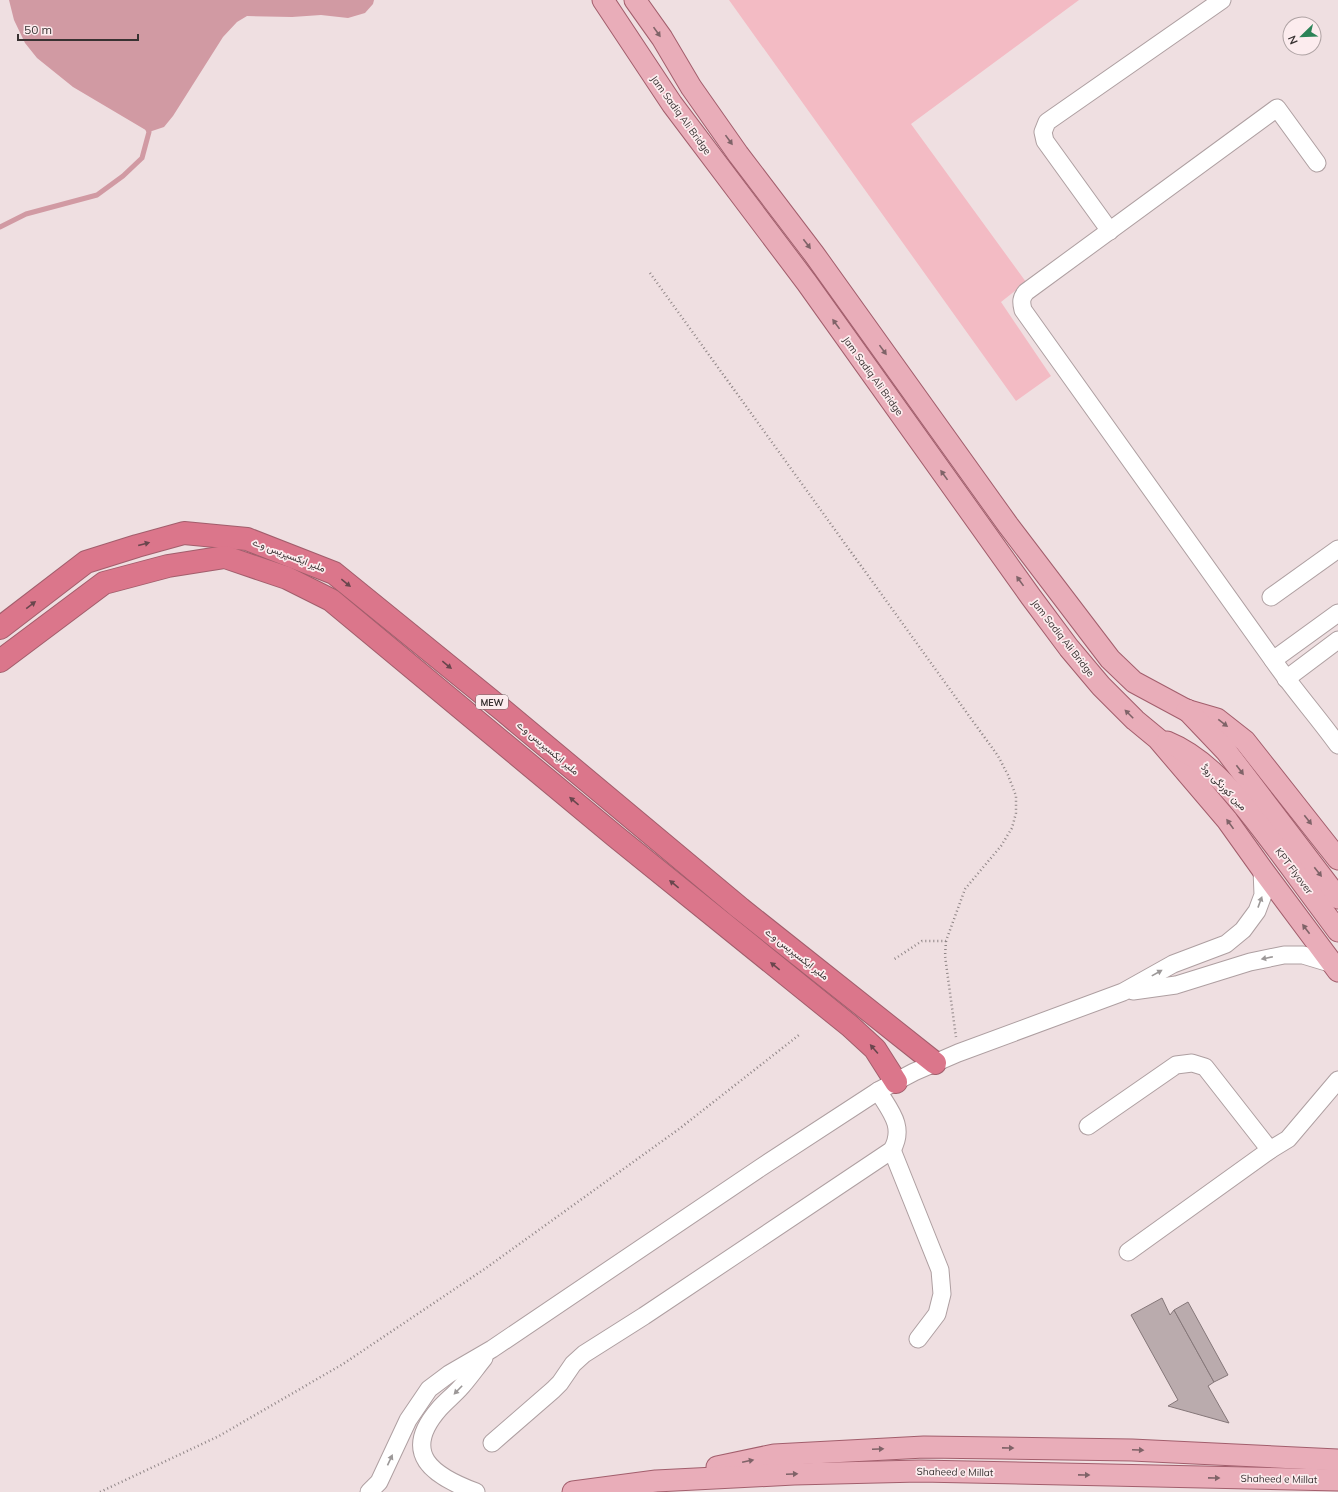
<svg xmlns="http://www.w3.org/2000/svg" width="1338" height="1492" font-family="Mulish,Vazirmatn,sans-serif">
  <rect width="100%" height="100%" fill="#efdfe1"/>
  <path fill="#f3bbc4" d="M 729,0 L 1079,0 L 911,124 L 1026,282 L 1001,302 L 1051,376 L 1016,401 Z"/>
  <path fill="#d19aa3" d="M 9,0 L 374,0 L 373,4 L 365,13 L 348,18 L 321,15 L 292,17 L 247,16 L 237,22 L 223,37 L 173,116 L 164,127 L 149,132 L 73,87 L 37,58 L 25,43 L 14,20 Z"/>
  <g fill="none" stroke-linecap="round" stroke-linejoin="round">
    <path stroke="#d19aa3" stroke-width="5" d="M 0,227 L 26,214 L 97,195 L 123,176 L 142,158 L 149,132 L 147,127"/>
  </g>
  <g fill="#baabad" stroke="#857779">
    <path d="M 1162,1298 L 1170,1315 L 1174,1310 L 1214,1382 L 1208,1386 L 1229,1423 L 1168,1406 L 1178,1400 L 1131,1315 Z"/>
    <path d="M 1188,1302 L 1228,1375 L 1214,1382 L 1174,1310 Z"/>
  </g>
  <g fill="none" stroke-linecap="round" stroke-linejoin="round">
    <defs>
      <g id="minor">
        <path d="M 1317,163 L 1277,108 L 1026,292 C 1021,298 1021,302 1023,310 L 1273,660 C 1293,689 1317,716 1338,745"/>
        <path d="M 1110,231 L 1045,141 L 1043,132 L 1047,122 L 1222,0"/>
        <path d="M 1271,597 L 1338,549"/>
        <path d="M 1273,660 L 1338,613"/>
        <path d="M 1286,679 L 1338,640"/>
        <path d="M 1133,991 L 1176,985 L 1250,962 L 1284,955 L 1303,955 L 1333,964"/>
        <path d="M 1088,1126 L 1176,1065 L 1192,1063 L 1205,1067 L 1270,1150"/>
        <path d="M 892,1150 L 940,1270 L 942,1294 L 937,1314 L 918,1339"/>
        <path d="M 1128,1252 L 1270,1150 L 1288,1139 L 1338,1080"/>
        <path d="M 492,1443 L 553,1390 L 560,1383 L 573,1364 L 584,1354 L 644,1316 L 892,1150 C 905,1127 891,1112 878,1091"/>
        <path d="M 369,1492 L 379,1482 L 408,1420 L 429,1389 L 449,1374 L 492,1349 L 760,1168 L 878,1091 L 914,1072 L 958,1053 L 1123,992 L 1173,964 L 1226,944 L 1243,930 L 1257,911 L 1263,895 L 1262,869"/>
        <path d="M 476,1492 C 433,1476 400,1454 439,1409 C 446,1401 454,1395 461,1387 C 469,1378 476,1368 484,1358"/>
      </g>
      <g id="major">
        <path d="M 603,0 L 672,104 L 807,283 L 1031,597 L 1069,648 L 1101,686 L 1135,720 L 1158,739 L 1227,820 L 1262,869 L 1338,971"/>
        <path d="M 635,0 L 662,38 L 691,87 L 738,154 L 814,254 L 1008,525 L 1110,659 L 1134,682 L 1186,710 L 1217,719 L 1245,741 L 1338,859"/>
        <path d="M 1187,710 L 1226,751 L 1338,898"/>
        <path d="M 1167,742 C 1214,761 1248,811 1278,850 C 1298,877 1318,904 1338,931"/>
        <path d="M 717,1467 L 774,1455 L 924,1447 L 1132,1450 L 1338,1460"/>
        <path d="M 573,1492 L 656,1481 L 794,1474 L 920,1471 L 1338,1480"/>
      </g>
      <g id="highway">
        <path d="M 0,628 L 86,562 L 137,546 L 184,533 L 247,539 L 334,573 L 504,711 L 741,909 L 935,1063"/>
        <path d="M 0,661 L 104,583 L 168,566 L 225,557 L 287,578 L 331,600 L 615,836 L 850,1026 L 875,1049 L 896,1082"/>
      </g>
    </defs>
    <use href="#minor" stroke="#ae9fa1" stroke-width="19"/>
    <use href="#major" stroke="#a25e6c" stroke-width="23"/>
    <use href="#highway" stroke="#a25e6c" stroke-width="24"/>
    <g stroke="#8f8586" stroke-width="2.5" stroke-dasharray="1 3" stroke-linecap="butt">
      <path d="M 650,273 L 998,756 L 1008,775 L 1016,796 L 1016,813 L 1012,828 L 1001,846 L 965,889 L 946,941 L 922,941 L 893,960"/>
      <path d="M 946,941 L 945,956 L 956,1037"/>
      <path d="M 100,1492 L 219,1436 L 343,1364 L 486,1268 L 679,1129 L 799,1035"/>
    </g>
    <use href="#minor" stroke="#fff" stroke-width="17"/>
    <use href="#major" stroke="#e9adb9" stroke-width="21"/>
    <use href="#highway" stroke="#db768b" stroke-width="22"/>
  </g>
  <defs><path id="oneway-solid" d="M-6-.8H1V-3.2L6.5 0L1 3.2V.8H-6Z"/></defs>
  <g fill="#7f6368">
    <use href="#oneway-solid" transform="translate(657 32) rotate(55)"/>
    <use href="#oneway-solid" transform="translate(729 140) rotate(54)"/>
    <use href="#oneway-solid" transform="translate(807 244) rotate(53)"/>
    <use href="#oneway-solid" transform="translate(836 324) rotate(-126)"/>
    <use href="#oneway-solid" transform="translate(883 350) rotate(54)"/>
    <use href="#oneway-solid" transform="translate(944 475) rotate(-126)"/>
    <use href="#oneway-solid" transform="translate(1020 581) rotate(-126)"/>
    <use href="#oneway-solid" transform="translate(1129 714) rotate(-135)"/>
    <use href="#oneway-solid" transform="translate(1223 723) rotate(38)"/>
    <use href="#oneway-solid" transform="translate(1240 770) rotate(53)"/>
    <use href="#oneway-solid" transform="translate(1308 820) rotate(52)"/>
    <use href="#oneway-solid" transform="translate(1230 824) rotate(-126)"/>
    <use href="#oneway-solid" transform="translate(1318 872) rotate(52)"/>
    <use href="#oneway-solid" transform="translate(1306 929) rotate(-127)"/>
    <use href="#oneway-solid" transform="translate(1008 1448) rotate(1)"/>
    <use href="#oneway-solid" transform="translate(878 1449) rotate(-2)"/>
    <use href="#oneway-solid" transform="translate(1138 1450) rotate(3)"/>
    <use href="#oneway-solid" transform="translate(748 1461) rotate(-12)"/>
    <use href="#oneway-solid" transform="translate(792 1474) rotate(-2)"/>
    <use href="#oneway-solid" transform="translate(1084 1475) rotate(1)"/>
    <use href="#oneway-solid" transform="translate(1214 1478) rotate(1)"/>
  </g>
  <g fill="#69464d">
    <use href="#oneway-solid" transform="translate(144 544) rotate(-15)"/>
    <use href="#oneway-solid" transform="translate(346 583) rotate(39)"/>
    <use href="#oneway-solid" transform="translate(31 605) rotate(-37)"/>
    <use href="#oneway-solid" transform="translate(447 665) rotate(39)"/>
    <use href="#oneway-solid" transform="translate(574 801) rotate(-140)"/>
    <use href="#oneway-solid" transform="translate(674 884) rotate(-141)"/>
    <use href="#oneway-solid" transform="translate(775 966) rotate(-141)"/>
    <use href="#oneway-solid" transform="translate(874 1049) rotate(-131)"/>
  </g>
  <g fill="#9c9898">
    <use href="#oneway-solid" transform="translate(1260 902) rotate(-70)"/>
    <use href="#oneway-solid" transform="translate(1267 958) rotate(168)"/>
    <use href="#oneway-solid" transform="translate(1157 973) rotate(-29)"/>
    <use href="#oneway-solid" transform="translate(458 1390) rotate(134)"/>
    <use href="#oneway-solid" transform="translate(390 1460) rotate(-65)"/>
  </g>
  <g text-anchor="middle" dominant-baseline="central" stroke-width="3.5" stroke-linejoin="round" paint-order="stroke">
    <rect fill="#fcecee" stroke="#736a6a" stroke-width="1" x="476" y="695" width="32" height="14" rx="3"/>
    <g font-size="9" font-weight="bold" fill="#383232">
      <text x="492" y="702">MEW</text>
    </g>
    <g font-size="10" fill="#383232" stroke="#fcecee">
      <text transform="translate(681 115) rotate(54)">Jam Sadiq Ali Bridge</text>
      <text transform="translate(873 376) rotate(54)">Jam Sadiq Ali Bridge</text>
      <text transform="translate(289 555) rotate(21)">ملیر ایکسپریس وے</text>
      <text transform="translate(1063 638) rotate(52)">Jam Sadiq Ali Bridge</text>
      <text transform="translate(548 748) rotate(40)">ملیر ایکسپریس وے</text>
      <text transform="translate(1224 787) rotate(46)">مین کورنگی روڈ</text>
      <text transform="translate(1294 871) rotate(53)">KPT Flyover</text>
      <text transform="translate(797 954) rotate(38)">ملیر ایکسپریس وے</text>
      <text transform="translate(955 1472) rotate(1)">Shaheed e Millat</text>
      <text transform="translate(1279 1479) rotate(1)">Shaheed e Millat</text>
    </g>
  </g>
  <g transform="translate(1302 36) rotate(247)"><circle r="19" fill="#fcecee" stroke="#aea2a3"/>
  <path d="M0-3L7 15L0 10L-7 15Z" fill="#2b8357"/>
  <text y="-6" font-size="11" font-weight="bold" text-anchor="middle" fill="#383232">N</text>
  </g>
  <path d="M18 34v6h120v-6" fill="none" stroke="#383232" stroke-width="2"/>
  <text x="24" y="34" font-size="12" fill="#383232" stroke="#fcecee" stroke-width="3" paint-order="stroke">50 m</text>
</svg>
